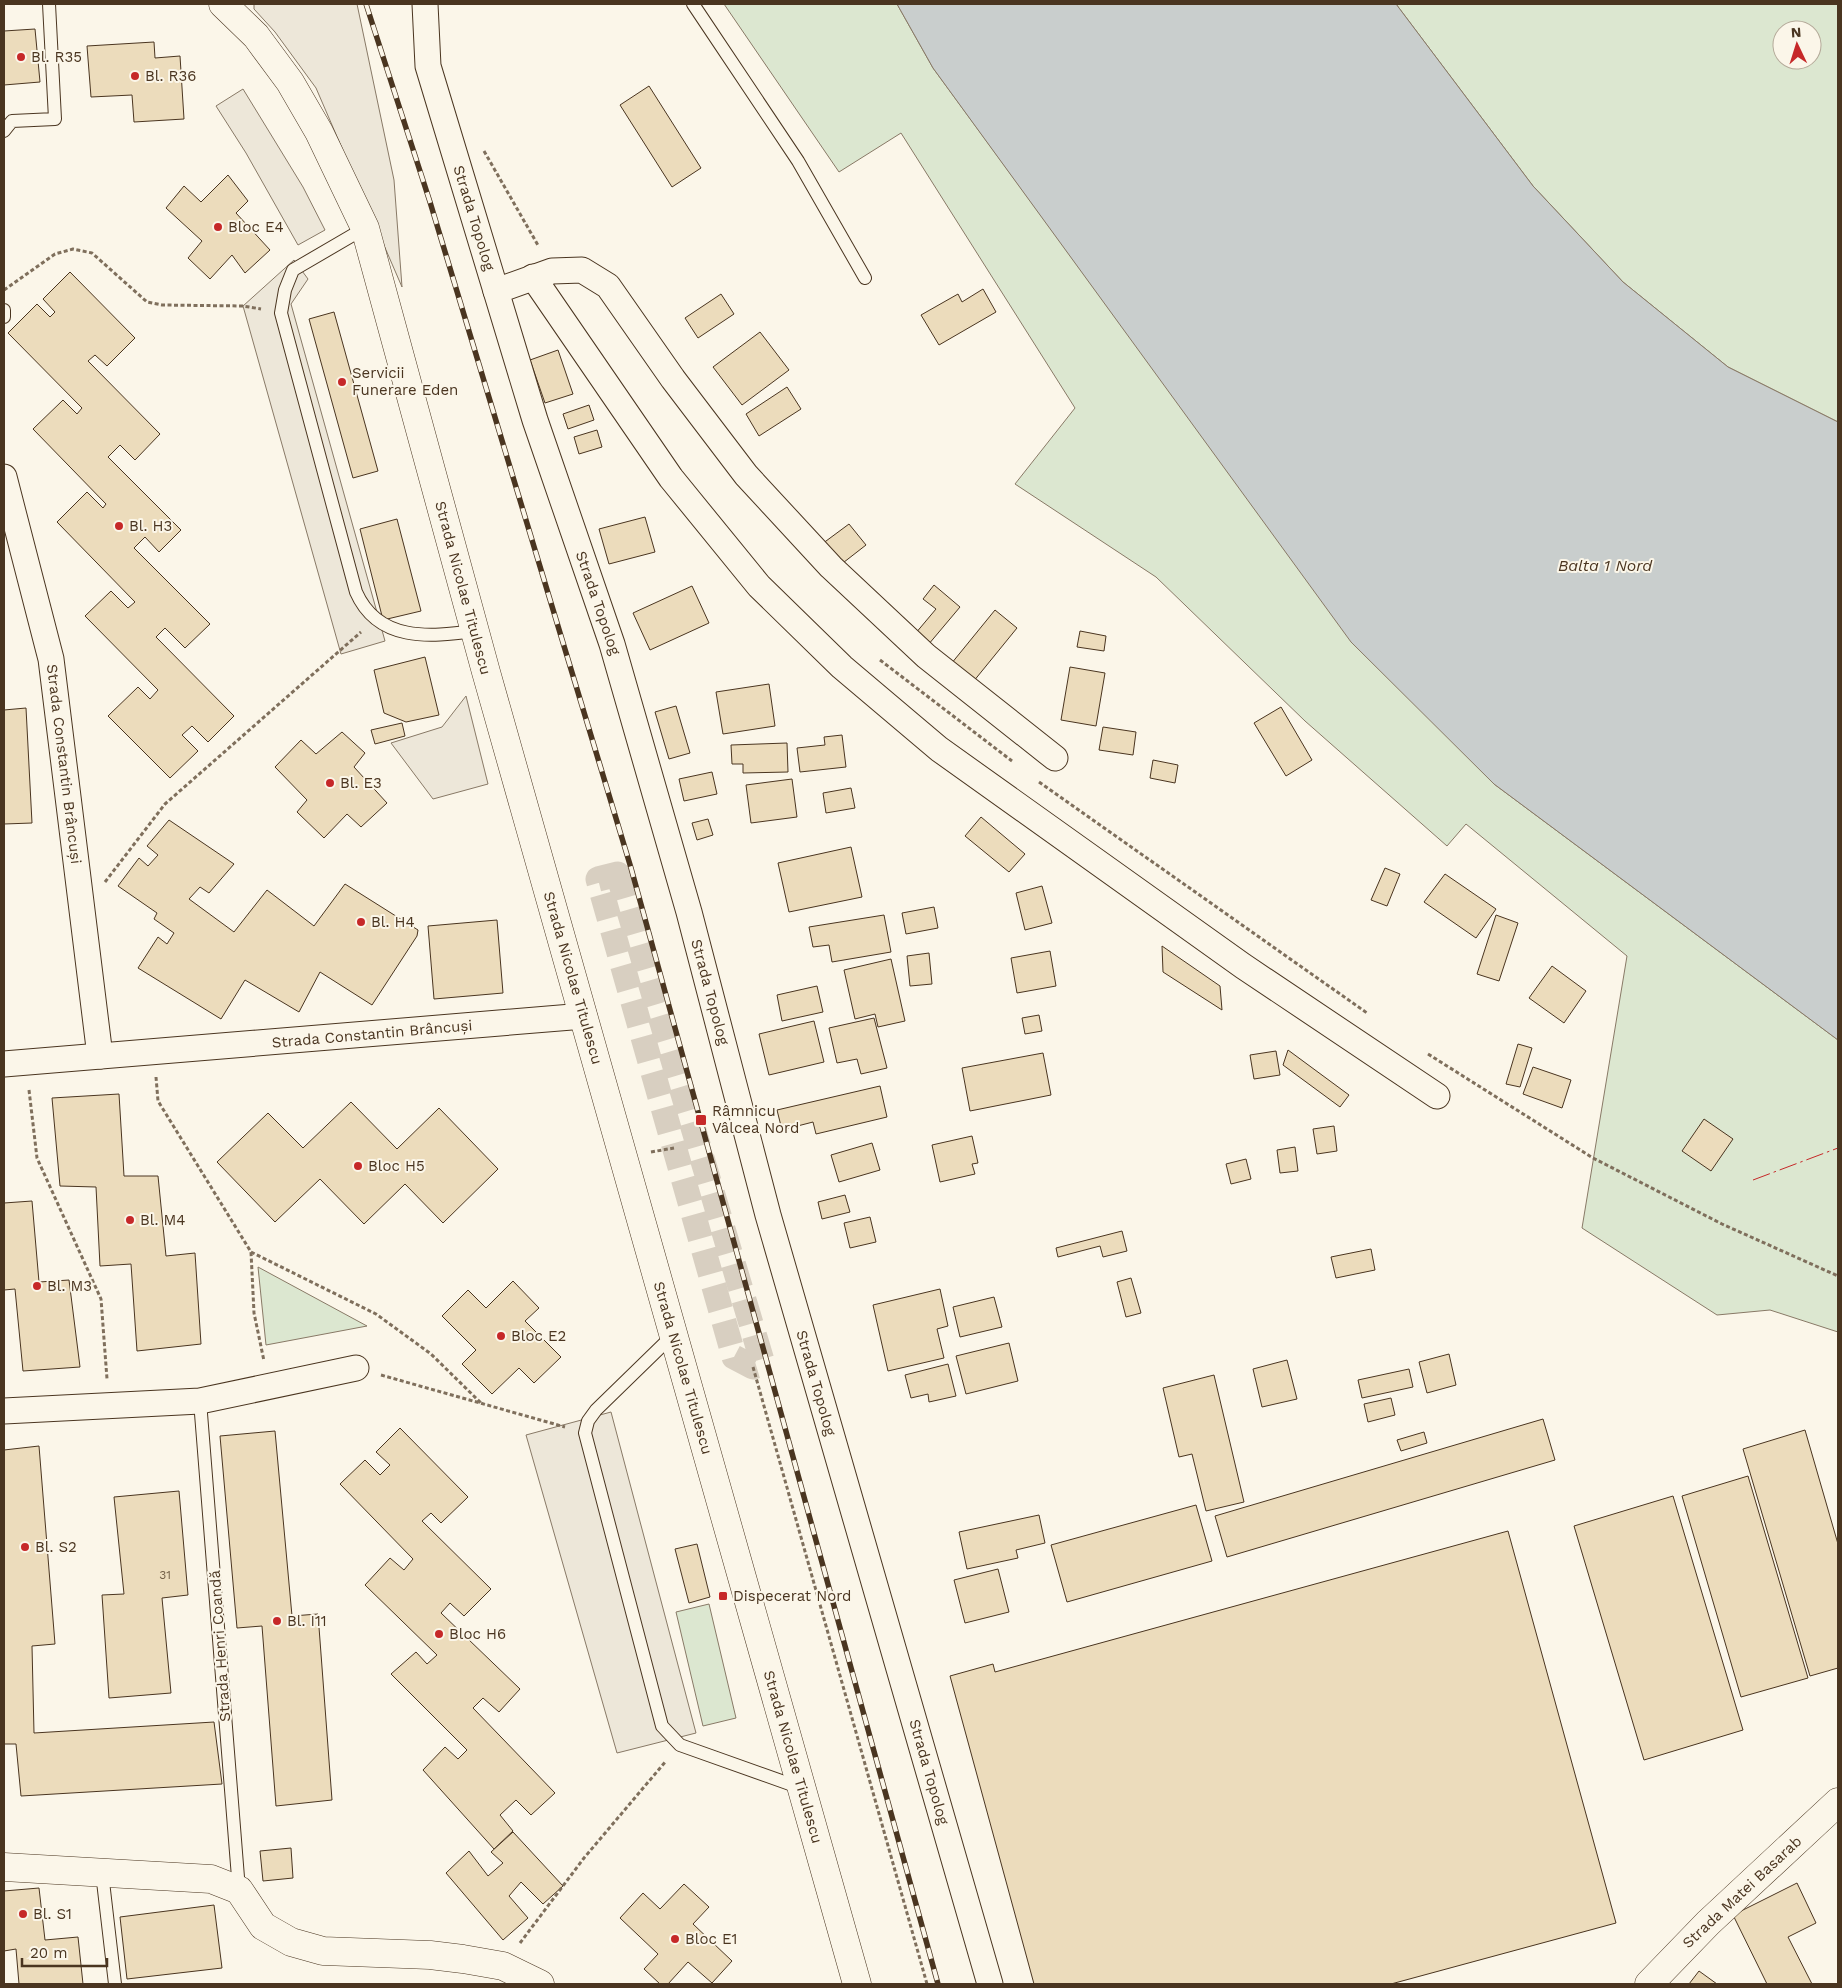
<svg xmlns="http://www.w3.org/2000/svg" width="1842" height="1988" font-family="'Work Sans',sans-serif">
  <rect width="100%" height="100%" fill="#fbf6e9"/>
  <g fill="#dce7d0" stroke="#887966" fill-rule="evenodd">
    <path d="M 724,4 L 897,4 L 933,68 L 1119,322 L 1494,784 L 1838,1040 L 1838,1332 L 1770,1310 L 1717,1315 L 1582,1228 L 1627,956 L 1466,824 L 1447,846 L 1305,721 L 1156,577 L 1015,484 L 1075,408 L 901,133 L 839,172 Z"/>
    <path d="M 1396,4 L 1838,4 L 1838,422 L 1728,367 L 1623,282 L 1533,186 ZM 1782,30 L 1812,30 L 1812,60 L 1782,60 Z"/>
    <path d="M 258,1267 L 367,1326 L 266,1345 Z"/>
    <path d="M 709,1604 L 736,1718 L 703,1726 L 676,1612 Z"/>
  </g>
  <g fill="#ede7d9" stroke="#887966">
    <path d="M 254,4 L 357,4 L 394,180 L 402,287 L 316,88 L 275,32 L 254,9 Z"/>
    <path d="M 243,89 L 303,187 L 325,230 L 298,245 L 246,153 L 216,106 Z"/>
    <path d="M 294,260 L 308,279 L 291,304 L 385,641 L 341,654 L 243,306 Z"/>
    <path d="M 466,696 L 488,784 L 433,799 L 391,743 L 442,727 Z"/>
    <path d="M 611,1412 L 696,1733 L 617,1753 L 526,1435 Z"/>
  </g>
  <path fill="#c9cecd" stroke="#887966" d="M 897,4 L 1396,4 L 1533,186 L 1623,282 L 1728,367 L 1838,422 L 1838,1040 L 1494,784 L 1351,642 L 933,68 Z"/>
  <g fill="#ecdcbc" stroke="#4a3520">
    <path d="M 35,29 L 40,82 L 4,85 L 4,31 Z"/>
    <path d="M 154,42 L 155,58 L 180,56 L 184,119 L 134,122 L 132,95 L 91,97 L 87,46 Z"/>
    <path d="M 649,86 L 701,168 L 672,187 L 620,105 Z"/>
    <path d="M 228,175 L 248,201 L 236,213 L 270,250 L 245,273 L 232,255 L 210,279 L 188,258 L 202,241 L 166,208 L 184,186 L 201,202 Z"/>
    <path d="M 70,272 L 135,338 L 107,366 L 95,355 L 88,361 L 160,434 L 135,460 L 120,445 L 108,457 L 181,530 L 159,552 L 145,537 L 134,548 L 210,624 L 185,648 L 165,628 L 156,637 L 234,716 L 208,742 L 192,726 L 182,735 L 198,751 L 170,778 L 108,716 L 138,687 L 150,699 L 158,690 L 85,616 L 111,591 L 128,608 L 135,602 L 57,522 L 87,492 L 103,508 L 106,504 L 33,429 L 63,400 L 77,414 L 82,408 L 8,333 L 37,304 L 50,317 L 55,312 L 43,299 Z"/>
    <path d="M 983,289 L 996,312 L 939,345 L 921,315 L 958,294 L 962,302 Z"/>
    <path d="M 721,294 L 734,314 L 698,338 L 685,318 Z"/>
    <path d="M 334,312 L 378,471 L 353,478 L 309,319 Z"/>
    <path d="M 760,332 L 789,370 L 742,405 L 713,367 Z"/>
    <path d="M 558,350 L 573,394 L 545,403 L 530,360 Z"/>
    <path d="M 787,387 L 801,409 L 759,436 L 746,414 Z"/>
    <path d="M 589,405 L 594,420 L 568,429 L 563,414 Z"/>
    <path d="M 597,430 L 602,447 L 579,454 L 574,437 Z"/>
    <path d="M 645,517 L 655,552 L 609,564 L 599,529 Z"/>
    <path d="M 397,519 L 421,611 L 383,620 L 360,529 Z"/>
    <path d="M 849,524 L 866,545 L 839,566 L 822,544 Z"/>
    <path d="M 934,585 L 960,607 L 928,645 L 915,634 L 936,609 L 923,599 Z"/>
    <path d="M 692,586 L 709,623 L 650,650 L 633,613 Z"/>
    <path d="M 995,610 L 1017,628 L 973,682 L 951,664 Z"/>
    <path d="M 1080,631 L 1106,636 L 1104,651 L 1077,647 Z"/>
    <path d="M 425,657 L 439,715 L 406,722 L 384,713 L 374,670 Z"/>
    <path d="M 1070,667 L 1105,673 L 1096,726 L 1061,720 Z"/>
    <path d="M 769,684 L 775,726 L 723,734 L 716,692 Z"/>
    <path d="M 676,706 L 690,753 L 669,759 L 655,712 Z"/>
    <path d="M 1281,707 L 1312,760 L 1286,776 L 1254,723 Z"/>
    <path d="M 26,708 L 32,823 L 4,824 L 4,710 Z"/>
    <path d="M 402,723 L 405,736 L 375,744 L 371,730 Z"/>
    <path d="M 1103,727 L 1136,732 L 1133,755 L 1099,750 Z"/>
    <path d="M 342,732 L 365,753 L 354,767 L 387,803 L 361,827 L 347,814 L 324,838 L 297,812 L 307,800 L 275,767 L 301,740 L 316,754 Z"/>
    <path d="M 842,735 L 846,767 L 800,772 L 797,748 L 825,745 L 824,737 Z"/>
    <path d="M 787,743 L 788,772 L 743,773 L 743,764 L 732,764 L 731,745 Z"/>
    <path d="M 1153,760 L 1178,765 L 1175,783 L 1150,778 Z"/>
    <path d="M 712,772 L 717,794 L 684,801 L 679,779 Z"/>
    <path d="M 792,779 L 797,817 L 751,823 L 746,785 Z"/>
    <path d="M 851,788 L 855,808 L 826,813 L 823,793 Z"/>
    <path d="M 981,817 L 1025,854 L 1009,872 L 965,836 Z"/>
    <path d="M 708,819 L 713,835 L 697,840 L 692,823 Z"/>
    <path d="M 169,820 L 234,864 L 209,893 L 200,887 L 189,899 L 234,932 L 267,890 L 314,926 L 345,884 L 418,930 L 417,936 L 372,1005 L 320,972 L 299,1012 L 245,980 L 221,1019 L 138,968 L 158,937 L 167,944 L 174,933 L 154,919 L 157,913 L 118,886 L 139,858 L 148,866 L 158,855 L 147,846 Z"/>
    <path d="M 851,847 L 862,897 L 789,912 L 778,863 Z"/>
    <path d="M 1385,868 L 1400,874 L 1387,906 L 1371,900 Z"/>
    <path d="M 1445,874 L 1496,909 L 1476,938 L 1424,902 Z"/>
    <path d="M 1042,886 L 1052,923 L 1025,930 L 1016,893 Z"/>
    <path d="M 934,907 L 938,928 L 906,934 L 902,913 Z"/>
    <path d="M 884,915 L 891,952 L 832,962 L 829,945 L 813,947 L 809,927 Z"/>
    <path d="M 1496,915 L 1518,923 L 1499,981 L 1477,974 Z"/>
    <path d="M 497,920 L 503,993 L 434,999 L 428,926 Z"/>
    <path d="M 1162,946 L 1220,986 L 1222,1010 L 1163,972 Z"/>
    <path d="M 1050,951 L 1056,986 L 1017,993 L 1011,958 Z"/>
    <path d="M 929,953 L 932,984 L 910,986 L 907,956 Z"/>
    <path d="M 891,959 L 905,1021 L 878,1027 L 875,1014 L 855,1019 L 844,970 Z"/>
    <path d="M 1552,966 L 1586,991 L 1564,1023 L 1529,998 Z"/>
    <path d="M 817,986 L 823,1012 L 782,1021 L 777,995 Z"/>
    <path d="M 1039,1015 L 1042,1031 L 1025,1034 L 1022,1018 Z"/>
    <path d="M 874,1018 L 887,1068 L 861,1074 L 857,1059 L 837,1063 L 829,1028 Z"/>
    <path d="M 814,1021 L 824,1062 L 769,1075 L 759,1034 Z"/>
    <path d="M 1518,1044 L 1532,1048 L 1520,1087 L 1506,1084 Z"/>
    <path d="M 1288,1050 L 1349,1095 L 1340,1107 L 1283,1065 Z"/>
    <path d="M 1276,1051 L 1280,1075 L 1254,1079 L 1250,1055 Z"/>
    <path d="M 1043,1053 L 1051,1095 L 970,1111 L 962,1068 Z"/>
    <path d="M 1533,1067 L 1571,1080 L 1562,1108 L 1523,1094 Z"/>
    <path d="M 880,1086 L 887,1117 L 816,1134 L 813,1122 L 782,1130 L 777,1110 Z"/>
    <path d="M 119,1094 L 124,1176 L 158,1176 L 166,1256 L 195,1253 L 201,1344 L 137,1351 L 131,1264 L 100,1266 L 96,1187 L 60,1186 L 52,1098 Z"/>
    <path d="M 351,1102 L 397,1149 L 439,1108 L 498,1169 L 443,1223 L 405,1184 L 364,1224 L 320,1179 L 275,1222 L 217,1162 L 268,1113 L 303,1148 Z"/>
    <path d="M 1704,1119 L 1733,1139 L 1711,1171 L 1682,1151 Z"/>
    <path d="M 1334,1126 L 1337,1151 L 1317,1154 L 1313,1129 Z"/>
    <path d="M 972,1136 L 978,1163 L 972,1164 L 975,1174 L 940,1182 L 932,1145 Z"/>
    <path d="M 872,1143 L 880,1170 L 839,1182 L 831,1155 Z"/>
    <path d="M 1295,1147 L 1298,1171 L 1280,1173 L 1277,1150 Z"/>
    <path d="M 1246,1159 L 1251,1179 L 1231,1184 L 1226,1164 Z"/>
    <path d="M 845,1195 L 850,1212 L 822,1219 L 818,1202 Z"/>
    <path d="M 32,1201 L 39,1282 L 69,1280 L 80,1367 L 23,1371 L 15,1289 L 4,1290 L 4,1203 Z"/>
    <path d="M 870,1217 L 876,1242 L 850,1248 L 844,1223 Z"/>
    <path d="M 1122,1231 L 1127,1251 L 1103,1257 L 1100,1246 L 1058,1257 L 1056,1248 Z"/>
    <path d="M 1371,1249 L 1375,1270 L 1336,1278 L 1331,1257 Z"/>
    <path d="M 1131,1278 L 1141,1313 L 1126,1317 L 1117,1282 Z"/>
    <path d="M 513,1281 L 539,1308 L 525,1321 L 561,1357 L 534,1383 L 519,1368 L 492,1394 L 462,1364 L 476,1350 L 442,1316 L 468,1290 L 486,1308 Z"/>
    <path d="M 940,1289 L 948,1326 L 937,1329 L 944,1358 L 888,1371 L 873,1305 Z"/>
    <path d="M 994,1297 L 1002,1327 L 960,1337 L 953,1307 Z"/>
    <path d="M 1009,1343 L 1018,1381 L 966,1394 L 956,1356 Z"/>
    <path d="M 1449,1354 L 1456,1385 L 1427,1393 L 1419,1362 Z"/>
    <path d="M 1287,1360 L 1297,1399 L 1262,1407 L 1253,1369 Z"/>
    <path d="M 948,1364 L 956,1396 L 929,1402 L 928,1394 L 911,1398 L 905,1375 Z"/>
    <path d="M 1409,1369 L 1413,1387 L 1362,1398 L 1358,1380 Z"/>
    <path d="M 1214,1375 L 1244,1502 L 1206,1511 L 1192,1454 L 1179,1457 L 1163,1388 Z"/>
    <path d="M 1391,1398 L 1395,1415 L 1368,1422 L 1364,1404 Z"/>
    <path d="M 1543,1419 L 1555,1460 L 1227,1557 L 1215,1516 Z"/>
    <path d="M 400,1428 L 468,1497 L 441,1523 L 431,1513 L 422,1521 L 491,1589 L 464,1616 L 450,1603 L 441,1613 L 520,1689 L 499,1712 L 483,1698 L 473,1708 L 555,1793 L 531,1815 L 516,1800 L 500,1815 L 513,1831 L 494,1849 L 423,1770 L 445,1747 L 458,1759 L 467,1750 L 391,1674 L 416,1652 L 427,1664 L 437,1655 L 365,1585 L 390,1558 L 404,1570 L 413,1559 L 340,1484 L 365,1460 L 380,1475 L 390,1465 L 376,1452 Z"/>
    <path d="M 1805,1430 L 1838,1544 L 1838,1668 L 1810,1676 L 1743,1449 Z"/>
    <path d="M 275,1431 L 292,1616 L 318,1614 L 332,1800 L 276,1806 L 262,1626 L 237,1628 L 220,1436 Z"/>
    <path d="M 1424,1432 L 1427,1443 L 1401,1451 L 1397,1440 Z"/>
    <path d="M 39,1446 L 55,1644 L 32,1646 L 34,1733 L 214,1722 L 222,1784 L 21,1796 L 16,1744 L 4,1744 L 4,1450 Z"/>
    <path d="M 1748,1476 L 1808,1678 L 1741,1697 L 1682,1496 Z"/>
    <path d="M 179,1491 L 188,1595 L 162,1598 L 171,1693 L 109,1698 L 102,1595 L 124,1594 L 114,1497 Z"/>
    <path d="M 1673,1496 L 1743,1730 L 1644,1760 L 1574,1526 Z"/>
    <path d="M 1196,1505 L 1212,1561 L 1067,1602 L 1051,1545 Z"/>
    <path d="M 1039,1515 L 1045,1543 L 1016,1550 L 1018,1558 L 967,1569 L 959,1532 Z"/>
    <path d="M 1508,1531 L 1616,1923 L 1391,1984 L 1034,1984 L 950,1676 L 993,1664 L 995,1672 Z"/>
    <path d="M 697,1544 L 710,1597 L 689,1603 L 675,1549 Z"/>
    <path d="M 998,1569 L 1009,1612 L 965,1623 L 954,1580 Z"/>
    <path d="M 513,1832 L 563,1886 L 543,1904 L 521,1882 L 509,1896 L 528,1918 L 503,1940 L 446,1873 L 469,1851 L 488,1876 L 503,1863 L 491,1852 Z"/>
    <path d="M 291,1848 L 293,1878 L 263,1881 L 260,1851 Z"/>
    <path d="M 1797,1883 L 1816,1923 L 1788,1937 L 1812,1984 L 1767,1984 L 1733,1915 Z"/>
    <path d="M 684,1884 L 709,1907 L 693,1924 L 732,1961 L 712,1983 L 688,1962 L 668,1984 L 660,1984 L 644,1969 L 658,1954 L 620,1918 L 643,1893 L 660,1909 Z"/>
    <path d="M 39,1888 L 45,1940 L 78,1937 L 83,1984 L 19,1984 L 16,1949 L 4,1951 L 4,1891 Z"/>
    <path d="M 214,1905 L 222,1968 L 127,1979 L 120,1917 Z"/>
    <path d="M 1699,1971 L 1717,1984 L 1689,1984 Z"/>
  </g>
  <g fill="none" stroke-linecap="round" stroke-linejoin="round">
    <path stroke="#d8cfc1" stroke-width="25" stroke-dasharray="25 12" stroke-linecap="butt" d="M 618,874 L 763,1364 L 753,1367 L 734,1357 L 598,879 Z"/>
    <defs>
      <g id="lane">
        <path d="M 693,4 L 798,161 L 865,278"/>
        <path d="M 4,131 L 12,121 L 55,119 L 49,4"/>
        <path d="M 365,228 L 293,270 L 285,290 L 281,313 L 356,592 C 378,642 429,637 475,631"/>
        <path d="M 4,310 L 4,317"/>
        <path d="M 673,1335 L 596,1410 L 588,1421 L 585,1433 L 662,1726 L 680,1745 L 801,1788"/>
        <path d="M 200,1401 L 239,1890"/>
        <path d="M 102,1873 L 115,1984"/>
      </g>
      <g id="street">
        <path d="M 425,4 L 428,66 L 535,420 L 612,644 L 689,912 L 768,1215 L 990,1984"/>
        <path d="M 533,277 L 671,478 L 759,586 L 842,667 L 939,749 L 1243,966 L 1437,1096"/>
        <path d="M 496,291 L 552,271 L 582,270 L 608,286 L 673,379 L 746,475 L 831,567 L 926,656 L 1055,758"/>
        <path d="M 4,477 L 51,659 L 100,1056"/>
        <path d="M 4,1064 L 584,1016"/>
        <path d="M 4,1411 L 200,1401 L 356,1368"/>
      </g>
      <g id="secondary">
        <path d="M 223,4 L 256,36 L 290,82 L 319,132 L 365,228 L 486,672 L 857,1984"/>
        <path d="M 4,1867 L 211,1879 L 239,1890 L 263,1926 L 291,1942 L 323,1951 L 430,1955 L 463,1959 L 503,1966 L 540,1984"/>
        <path d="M 1649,1984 L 1708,1923 L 1838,1802"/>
      </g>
    </defs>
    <use href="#lane" stroke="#4a3520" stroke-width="14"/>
    <use href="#street" stroke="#4a3520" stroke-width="27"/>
    <use href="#secondary" stroke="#4a3520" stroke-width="29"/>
    <g stroke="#7f6f5c" stroke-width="3" stroke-dasharray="4 2.5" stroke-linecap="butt">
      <path d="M 484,151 L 539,247"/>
      <path d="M 4,290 L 55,254 L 73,249 L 92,253 L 147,302 L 162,305 L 243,306 L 261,309"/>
      <path d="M 880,660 L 1012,761"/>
      <path d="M 1039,782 L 1367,1013"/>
      <path d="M 105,882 L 165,804 L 361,632"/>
      <path d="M 1428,1054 L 1593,1158 L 1722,1224 L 1838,1276"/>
      <path d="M 156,1077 L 158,1101 L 251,1252 L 254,1313 L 264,1361"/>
      <path d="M 29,1090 L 37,1158 L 101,1299 L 107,1379"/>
      <path d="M 651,1152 L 674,1148"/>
      <path d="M 251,1252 L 376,1314 L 431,1354 L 481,1403"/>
      <path d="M 753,1367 L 927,1984"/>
      <path d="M 381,1375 L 565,1427"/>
      <path d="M 520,1943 L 584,1858 L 666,1761"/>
    </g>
    <use href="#lane" stroke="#fbf6e9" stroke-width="12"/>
    <use href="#street" stroke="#fbf6e9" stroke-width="25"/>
    <use href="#secondary" stroke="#fbf6e9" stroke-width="28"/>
    <defs>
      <path id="rail" d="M 366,4 L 430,202 L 631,868 L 938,1984"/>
    </defs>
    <use href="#rail" stroke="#4a3520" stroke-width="5.5"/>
    <use href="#rail" stroke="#fbf6e9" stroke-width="4" stroke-dasharray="11" stroke-linecap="butt"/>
    <path stroke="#c62828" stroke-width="1" stroke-dasharray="18 4 2.5 4" stroke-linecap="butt" d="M 1753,1180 L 1838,1148"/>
  </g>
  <g fill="#c62828" stroke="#fbf6e9" stroke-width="2">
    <circle cx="21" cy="57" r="5"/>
    <circle cx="135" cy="76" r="5"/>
    <circle cx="218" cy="227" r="5"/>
    <circle cx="342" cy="382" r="5"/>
    <circle cx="119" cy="526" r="5"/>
    <circle cx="330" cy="783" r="5"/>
    <circle cx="361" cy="922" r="5"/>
    <rect x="695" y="1114" width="12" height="12" rx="2.5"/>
    <circle cx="358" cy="1166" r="5"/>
    <circle cx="130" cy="1220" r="5"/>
    <circle cx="37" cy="1286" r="5"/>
    <circle cx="501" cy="1336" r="5"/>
    <circle cx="25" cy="1547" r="5"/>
    <rect x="718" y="1591" width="10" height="10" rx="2.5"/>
    <circle cx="277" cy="1621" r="5"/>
    <circle cx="439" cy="1634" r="5"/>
    <circle cx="23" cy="1914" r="5"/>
    <circle cx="675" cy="1939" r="5"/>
  </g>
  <g text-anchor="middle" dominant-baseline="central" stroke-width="4" stroke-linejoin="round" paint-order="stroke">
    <g font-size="12" fill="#725f47">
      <text x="165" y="1575">31</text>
    </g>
    <g font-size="15" fill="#4a3520" stroke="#fbf6e9" text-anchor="start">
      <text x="31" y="57">Bl. R35</text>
      <text x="145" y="76">Bl. R36</text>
      <text x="228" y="227">Bloc E4</text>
      <text x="352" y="373">Servicii<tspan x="352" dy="17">Funerare Eden</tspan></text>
      <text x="129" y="526">Bl. H3</text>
      <text x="340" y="783">Bl. E3</text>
      <text x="371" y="922">Bl. H4</text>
      <text x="712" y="1111">Râmnicu<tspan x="712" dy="17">Vâlcea Nord</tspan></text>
      <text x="368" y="1166">Bloc H5</text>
      <text x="140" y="1220">Bl. M4</text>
      <text x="47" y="1286">Bl. M3</text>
      <text x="511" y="1336">Bloc E2</text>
      <text x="35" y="1547">Bl. S2</text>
      <text x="733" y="1596">Dispecerat Nord</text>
      <text x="287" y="1621">Bl. I11</text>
      <text x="449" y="1634">Bloc H6</text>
      <text x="33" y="1914">Bl. S1</text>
      <text x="685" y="1939">Bloc E1</text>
    </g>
    <g font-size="15" fill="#4a3520" stroke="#fbf6e9">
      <text transform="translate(474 218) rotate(73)">Strada Topolog</text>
      <text transform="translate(463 588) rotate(75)">Strada Nicolae Titulescu</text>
      <text transform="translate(598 603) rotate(71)">Strada Topolog</text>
      <text transform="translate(64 764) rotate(83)">Strada Constantin Brâncuși</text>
      <text transform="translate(573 978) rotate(74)">Strada Nicolae Titulescu</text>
      <text transform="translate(710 992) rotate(75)">Strada Topolog</text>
      <text transform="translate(372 1034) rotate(-5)">Strada Constantin Brâncuși</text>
      <text transform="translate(683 1368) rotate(74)">Strada Nicolae Titulescu</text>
      <text transform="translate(816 1383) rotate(74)">Strada Topolog</text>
      <text transform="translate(220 1646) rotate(-94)">Strada Henri Coandă</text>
      <text transform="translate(793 1757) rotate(74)">Strada Nicolae Titulescu</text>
      <text transform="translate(929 1772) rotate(74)">Strada Topolog</text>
      <text transform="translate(1742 1892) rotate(-43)">Strada Matei Basarab</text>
    </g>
    <g font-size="16" font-style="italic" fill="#4a3520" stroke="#fbf6e9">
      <text x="1605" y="565">Balta 1 Nord</text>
    </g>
  </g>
  <rect width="1842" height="1988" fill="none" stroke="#4a3520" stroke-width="10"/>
  <g transform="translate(1797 45) rotate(356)"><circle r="24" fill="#fbf6e9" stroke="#b4a999"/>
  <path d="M0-4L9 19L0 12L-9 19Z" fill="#c62828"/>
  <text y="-8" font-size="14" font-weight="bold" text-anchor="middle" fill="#4a3520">N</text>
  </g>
  <path d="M22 1958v8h85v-8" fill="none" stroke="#4a3520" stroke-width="2.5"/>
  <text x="30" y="1958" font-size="15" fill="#4a3520" stroke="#fbf6e9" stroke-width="4" paint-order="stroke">20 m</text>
</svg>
